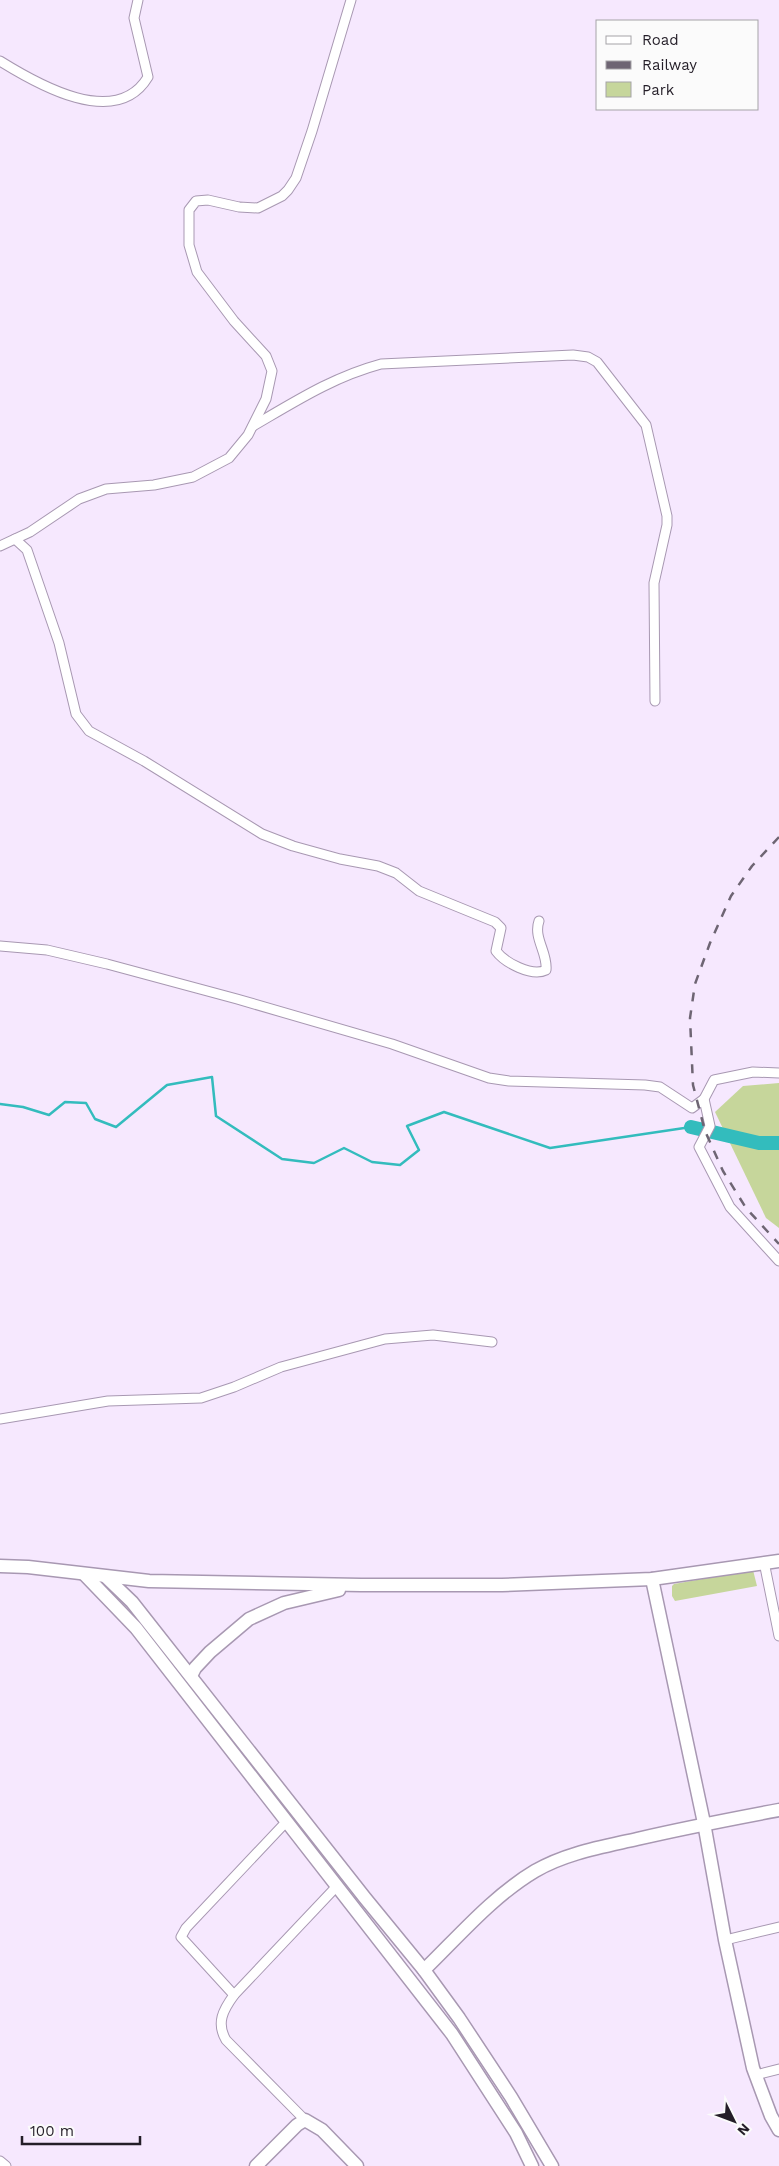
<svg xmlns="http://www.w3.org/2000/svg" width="779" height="2166" font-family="'Work Sans',sans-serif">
  <rect width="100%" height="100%" fill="#f6e8fe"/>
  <g fill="#c6d69b">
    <path d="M 779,1083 L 779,1228 L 766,1218 L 715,1112 L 743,1086 Z"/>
    <path d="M 753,1570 L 757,1586 L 675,1601 L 672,1596 L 672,1586 L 674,1584 Z"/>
  </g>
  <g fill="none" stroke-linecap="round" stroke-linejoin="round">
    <path stroke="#33bcbd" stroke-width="2.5" d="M 0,1104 L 23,1107 L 49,1115 L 65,1102 L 86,1103 L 95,1119 L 116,1127 L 167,1085 L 212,1077 L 216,1116 L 282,1159 L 314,1163 L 344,1148 L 372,1162 L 400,1165 L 419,1150 L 407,1126 L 444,1112 L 550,1148 L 691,1127"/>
    <path stroke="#33bcbd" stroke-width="14" d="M 691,1127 L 759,1143 L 779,1143"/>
    <defs>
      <g id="street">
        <path d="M 0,61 C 37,84 116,130 148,77 L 134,18 L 138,0"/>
        <path d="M 253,426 C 296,401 333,377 381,364 L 573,355 L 588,357 L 597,362 L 646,425 L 667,516 L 667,525 L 654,583 L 655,701"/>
        <path d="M 15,539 L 27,550 L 59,643 L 76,714 L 89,731 L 144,761 L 262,834 L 293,846 L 340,859 L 378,866 L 396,873 L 419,891 L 495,922 L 501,928 L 496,951 C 505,963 532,977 546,970 C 548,953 533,938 539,921"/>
        <path d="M 0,546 L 30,532 L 79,499 L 106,489 L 154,485 L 193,477 L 229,458 L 248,435 L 266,399 L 272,371 L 266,356 L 234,321 L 197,272 L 189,245 L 189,210 L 196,201 L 208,200 L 239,207 L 258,208 L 282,196 L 288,190 L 296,178 L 312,131 L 351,0"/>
        <path d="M 0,946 L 47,950 L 107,964 L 237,999 L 392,1044 L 489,1078 L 509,1081 L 645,1085 L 660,1087 L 692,1108 L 704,1099 L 714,1080 L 753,1072 L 779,1073"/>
        <path d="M 704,1099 L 710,1126 L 699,1147 L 730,1207 L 779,1261"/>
        <path d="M 0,1419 L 108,1401 L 201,1398 L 234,1387 L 281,1367 L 385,1339 L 433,1335 L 492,1342"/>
        <path d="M 764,1562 L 779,1636"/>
        <path d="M 725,1940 L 779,1927"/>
        <path d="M 234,1995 L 181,1937 L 186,1928 L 287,1821"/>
        <path d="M 756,2075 L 779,2069"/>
        <path d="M 305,2120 L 226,2040 C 216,2023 223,2010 234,1995 L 337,1886"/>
        <path d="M 0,2161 L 6,2166"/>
      </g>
      <g id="secondary">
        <path d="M 0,1566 L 28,1567 L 149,1581 L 361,1585 L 502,1585 L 652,1579 L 779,1561"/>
        <path d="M 85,1575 L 136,1628 L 452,2034 L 516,2133 L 532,2166"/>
        <path d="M 106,1577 L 132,1602 L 365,1898 L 424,1970 L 459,2018 L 511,2097 L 552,2166"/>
        <path d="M 652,1579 L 704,1823 L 725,1940 L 753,2068 L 771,2116 L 779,2130"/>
        <path d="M 191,1676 L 195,1668 L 210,1652 L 249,1619 L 284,1603 L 339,1590"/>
        <path d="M 424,1970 C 459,1936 493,1896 535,1871 C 566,1853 602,1847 637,1839 C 684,1828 731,1819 779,1810"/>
        <path d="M 256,2166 L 297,2125 L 305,2120 L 322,2130 L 357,2166"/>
      </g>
    </defs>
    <use href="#street" stroke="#a898b2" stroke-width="11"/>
    <use href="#secondary" stroke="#a898b2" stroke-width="15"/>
    <use href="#street" stroke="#fff" stroke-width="9"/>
    <use href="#secondary" stroke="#fff" stroke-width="12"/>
    <path stroke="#6e6573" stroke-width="2.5" stroke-dasharray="9 9" stroke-linecap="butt" d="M 779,837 L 752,866 L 731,896 L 710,943 L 695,984 L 690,1018 L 693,1085 L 705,1131 L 723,1171 L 746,1208 L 779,1244"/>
  </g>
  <rect x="596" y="20" width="162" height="90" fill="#fbfbfb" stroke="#a5a3a7"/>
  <rect x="606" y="36" width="25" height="8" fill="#ffffff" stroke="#a5a3a7"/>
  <text x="642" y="45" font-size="15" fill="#241e28">Road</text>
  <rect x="606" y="61" width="25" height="8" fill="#6e6573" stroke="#a5a3a7"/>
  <text x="642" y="70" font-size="15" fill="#241e28">Railway</text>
  <rect x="606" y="82" width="25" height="15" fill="#c6d69b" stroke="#a5a3a7"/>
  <text x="642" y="95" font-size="15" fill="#241e28">Park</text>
  <g transform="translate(734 2121) rotate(132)" stroke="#fbfbfb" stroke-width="4" paint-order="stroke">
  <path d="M0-4L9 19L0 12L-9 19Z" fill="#241e28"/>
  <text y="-8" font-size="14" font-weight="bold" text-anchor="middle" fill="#241e28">N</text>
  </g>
  <path d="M22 2136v8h118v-8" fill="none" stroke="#241e28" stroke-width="2.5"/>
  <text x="30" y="2136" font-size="15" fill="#241e28" stroke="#fbfbfb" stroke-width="4" paint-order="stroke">100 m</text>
</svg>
